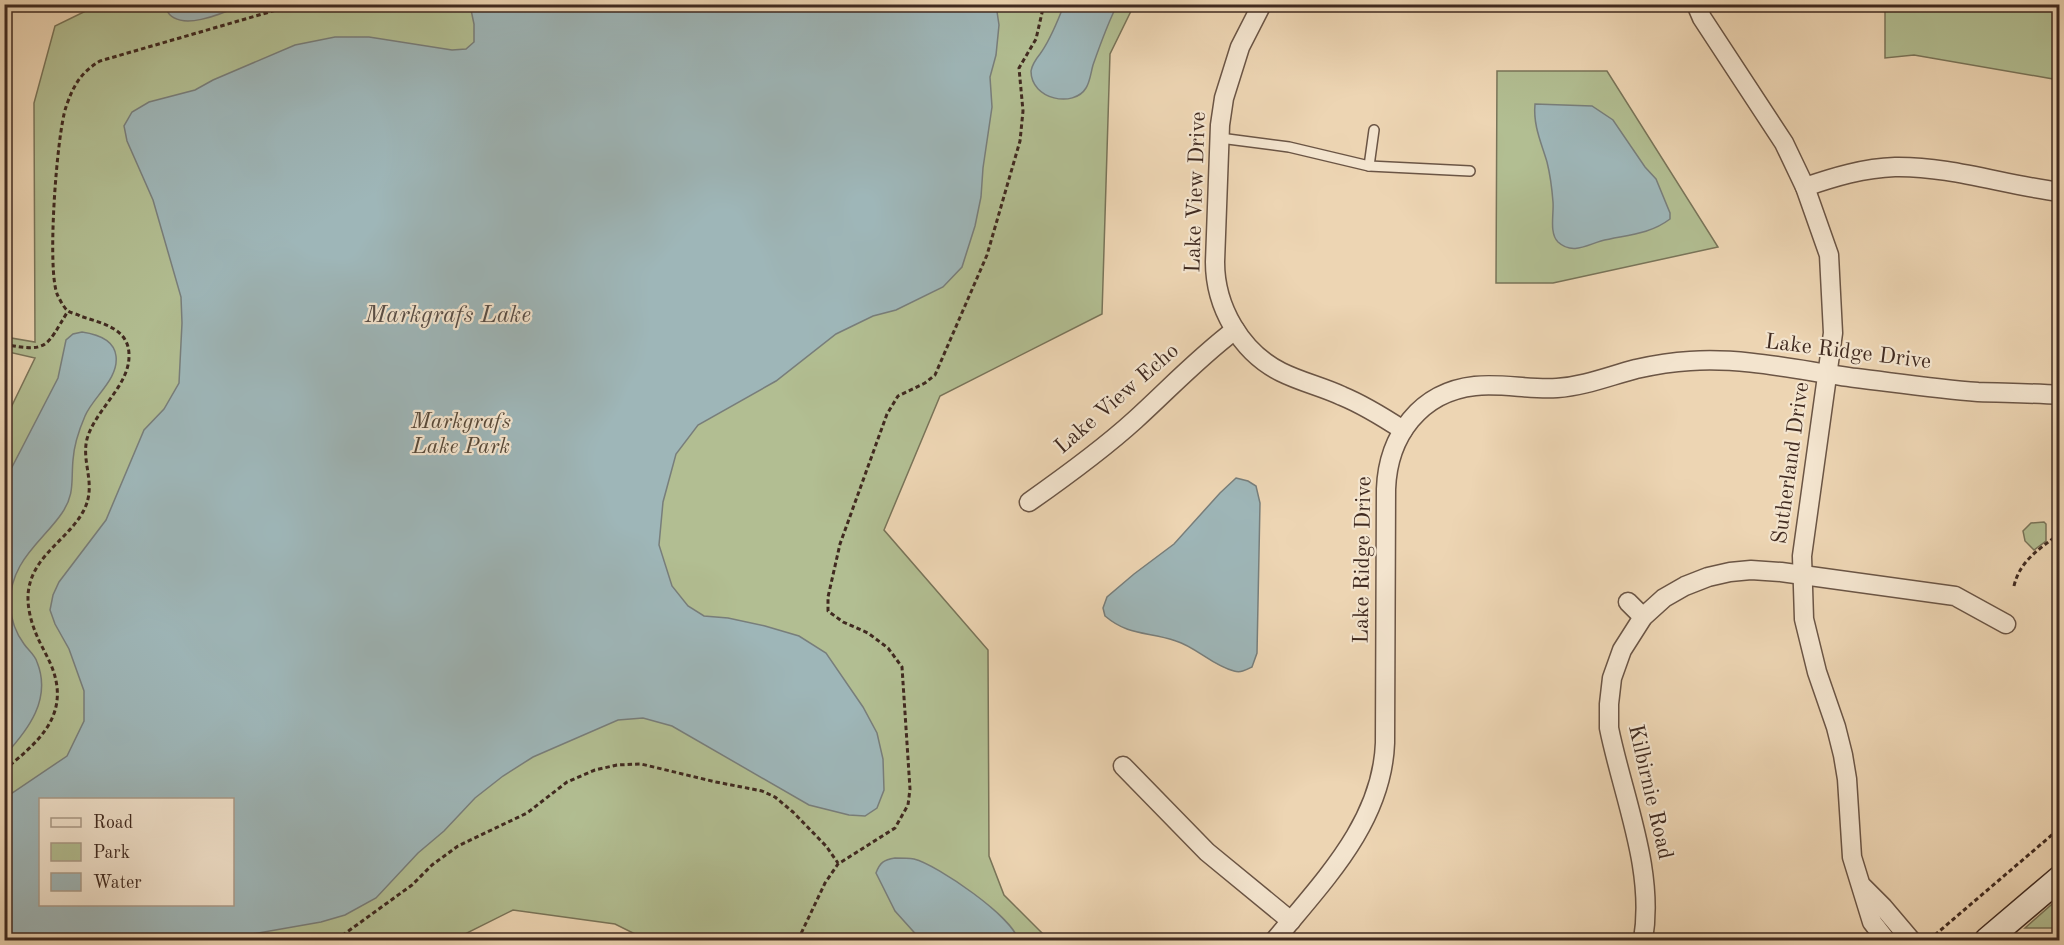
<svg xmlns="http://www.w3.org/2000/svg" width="2064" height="945" font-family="'Old Standard TT',serif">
  <rect width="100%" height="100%" fill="#edd5b3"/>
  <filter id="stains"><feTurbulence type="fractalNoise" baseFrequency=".00333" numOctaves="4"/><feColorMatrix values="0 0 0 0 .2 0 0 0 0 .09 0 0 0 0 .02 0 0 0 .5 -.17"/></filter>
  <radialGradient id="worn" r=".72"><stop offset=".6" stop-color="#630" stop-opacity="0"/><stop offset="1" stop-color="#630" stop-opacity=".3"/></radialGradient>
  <g fill="#b2be92" stroke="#797459" stroke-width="1.5" fill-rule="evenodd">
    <path d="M 98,5 L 1134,5 L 1110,54 L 1102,314 L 940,396 L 884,530 L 988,650 L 989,856 L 1004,895 L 1049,940 L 647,940 L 615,924 L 513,910 L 453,940 L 5,940 L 4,422 L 35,358 L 4,351 L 5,337 L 35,342 L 34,103 L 55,26 ZM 40,800 L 232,800 L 232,904 L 40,904 Z"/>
    <path d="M 1885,5 L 2059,5 L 2059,80 L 1914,55 L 1885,58 Z"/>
    <path d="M 1497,71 L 1607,71 L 1718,247 L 1553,283 L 1496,283 Z"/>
    <path d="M 2044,522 L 2046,524 L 2046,541 L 2034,550 L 2025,541 L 2023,531 L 2031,523 Z"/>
    <path d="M 2059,898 L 2059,928 L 2025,928 Z"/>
  </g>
  <g fill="#9eb6b8" stroke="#787e7b" stroke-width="1.5" fill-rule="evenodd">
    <path d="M 168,5 L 168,4 L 241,5 C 224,13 177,34 166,9 Z"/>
    <path d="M 470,5 L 996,5 L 999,25 L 996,55 L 990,77 L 992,107 L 983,168 L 981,197 L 975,226 L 962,267 L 943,287 L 896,310 L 873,316 L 836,334 L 776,381 L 698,425 L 676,454 L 663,502 L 659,545 L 672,586 L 688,606 L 704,616 L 728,618 L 765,626 L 799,636 L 826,653 L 863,707 L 877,733 L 883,759 L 884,790 L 877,808 L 865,816 L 849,815 L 809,805 L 672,726 L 643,718 L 618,720 L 533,757 L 503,776 L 475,798 L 444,831 L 418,853 L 376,898 L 345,915 L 321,922 L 218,940 L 5,940 L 5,798 L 67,756 L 84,721 L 84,691 L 69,649 L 55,624 L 50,610 L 53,595 L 59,582 L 106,520 L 144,430 L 164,409 L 179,383 L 182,323 L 181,297 L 153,200 L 127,141 L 124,126 L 132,112 L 149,102 L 195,90 L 213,80 L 295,45 L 335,37 L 369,37 L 452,50 L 466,49 L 474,42 L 474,24 ZM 40,800 L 232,800 L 232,904 L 40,904 Z"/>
    <path d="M 1064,5 L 1117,5 C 1107,25 1100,45 1093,65 C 1091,72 1090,82 1086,88 C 1074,108 1031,100 1031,71 C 1032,65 1036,59 1040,54 C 1051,39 1057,22 1064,5 Z"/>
    <path d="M 1535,104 L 1592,106 L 1613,120 L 1645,167 L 1656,179 L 1670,213 L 1670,219 C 1649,235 1625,235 1601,241 C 1587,245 1572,255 1558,242 C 1549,233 1554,214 1553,202 C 1552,189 1550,174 1547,162 C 1541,142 1533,125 1535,104 Z"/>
    <path d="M 82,332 C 96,334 114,339 116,356 C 119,379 93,397 85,416 C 79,430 74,444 73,460 C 71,481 75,494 62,513 C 50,531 31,546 20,566 C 6,591 7,621 24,644 C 28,650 35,655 37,662 C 52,699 28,730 5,755 L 5,486 L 10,471 L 58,378 L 66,340 L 73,334 Z"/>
    <path d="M 1236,478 L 1248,481 L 1256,486 L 1260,503 L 1257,653 L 1252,667 C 1246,670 1241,673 1234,671 C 1213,666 1196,647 1176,641 C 1148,631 1130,637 1105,616 L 1103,608 L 1107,597 L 1134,574 L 1174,544 L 1220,493 Z"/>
    <path d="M 895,858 C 901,858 908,858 914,859 C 938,865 1014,918 1018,940 L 921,940 L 895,911 L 876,873 C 880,862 884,860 895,858 Z"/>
  </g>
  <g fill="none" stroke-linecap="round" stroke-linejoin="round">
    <defs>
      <g id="lane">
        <path d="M 1220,138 L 1289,147 L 1369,166 L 1470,171"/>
        <path d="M 1369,166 L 1374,130"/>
      </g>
      <g id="street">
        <path d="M 1262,4 L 1240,47 L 1224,98 L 1220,125 L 1215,262 C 1215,307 1241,352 1281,372 C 1301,382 1323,387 1342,396 C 1364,405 1383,417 1403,430"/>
        <path d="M 1696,4 L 1702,18 L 1784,143 L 1805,187 L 1829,255 L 1833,333 L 1802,556 L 1804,619 L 1817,672 L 1836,727 L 1843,755 L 1847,779 L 1852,857 L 1872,922 L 1886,940"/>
        <path d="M 1805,187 C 1834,177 1864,168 1895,167 C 1949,166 2005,185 2060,192"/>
        <path d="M 1029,502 C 1066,476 1102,450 1135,420 C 1169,389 1199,357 1235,330"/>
        <path d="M 1628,602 L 1643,617"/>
        <path d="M 1123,766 L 1207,852 L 1291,921"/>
        <path d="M 1863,887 L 1883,907 L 1911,940"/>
        <path d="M 1275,940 C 1323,881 1382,823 1385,743 L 1386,489 C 1388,436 1420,392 1475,386 C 1502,383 1530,390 1557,388 C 1585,386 1609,376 1636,369 C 1654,365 1672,362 1690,361 C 1745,357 1802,371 1856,378 C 1897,383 1937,389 1978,392 C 2005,393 2032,393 2060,395"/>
        <path d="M 1643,940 C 1655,870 1623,797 1609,728 L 1609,704 L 1612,678 L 1622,650 L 1643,617 L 1664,598 L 1685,586 L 1708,577 L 1730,572 L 1751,570 L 1781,572 L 1955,596 L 2006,624"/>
      </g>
      <path id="secondary" d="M 1987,940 L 2060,878"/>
    </defs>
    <use href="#lane" stroke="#6b5545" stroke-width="12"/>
    <use href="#street" stroke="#6b5545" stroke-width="21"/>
    <use href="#secondary" stroke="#402a20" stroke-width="27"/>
    <g stroke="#402a20" stroke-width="3" stroke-dasharray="4.5 3" stroke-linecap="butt">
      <path d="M 4,344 C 48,353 46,347 68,311"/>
      <path d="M 2014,586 C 2020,560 2040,549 2060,533"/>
      <path d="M 4,770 C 36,744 68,718 54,673 C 50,660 42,648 37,636 C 30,620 25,600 30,583 C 38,553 70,537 84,510 C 97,484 81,463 87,439 C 95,410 130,385 129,355 C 129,328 101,323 80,316 C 77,314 71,313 68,311 C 64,308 60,300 58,296 C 46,274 57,132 66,107 C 73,86 81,72 100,61 L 297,4"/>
      <path d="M 336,940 L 412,885 L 432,865 L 458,846 L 527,813 L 567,782 L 595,770 L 617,765 L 641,764 L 716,782 L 762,791 L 775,797 L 793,812 L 826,846 L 838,863"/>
      <path d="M 798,940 L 825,883 L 838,864 L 895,828 L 908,805 L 910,789 L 902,667 L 888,648 L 868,633 L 843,622 L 828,611 L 828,597 L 840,544 L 887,414 L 898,396 L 925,383 L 935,375 L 987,255 L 1020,141 L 1023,111 L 1019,68 L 1036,39 L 1044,4"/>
      <path d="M 1929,940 L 2060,828"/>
    </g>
    <use href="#lane" stroke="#f3e4ce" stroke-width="9"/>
    <use href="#street" stroke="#f3e4ce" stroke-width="18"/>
    <use href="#secondary" stroke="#f3e4ce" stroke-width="24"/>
  </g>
  <g text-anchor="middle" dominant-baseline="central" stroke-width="4.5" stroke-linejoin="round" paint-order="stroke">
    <g font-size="22" fill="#402a20" stroke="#f3e4ce">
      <text transform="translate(1196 192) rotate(-88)">Lake View Drive</text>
      <text transform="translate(1848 352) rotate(7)">Lake Ridge Drive</text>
      <text transform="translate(1117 399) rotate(-41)">Lake View Echo</text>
      <text transform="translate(1791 463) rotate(-82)">Sutherland Drive</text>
      <text transform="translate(1363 560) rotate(-89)">Lake Ridge Drive</text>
      <text transform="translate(1650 792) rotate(77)">Kilbirnie Road</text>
    </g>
    <g font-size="22" font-style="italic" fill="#574837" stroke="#f3e4ce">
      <text x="461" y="422">Markgrafs<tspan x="461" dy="25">Lake Park</tspan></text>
    </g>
    <g font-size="24" font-style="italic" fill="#584d46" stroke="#f3e4ce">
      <text x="448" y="316">Markgrafs Lake</text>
    </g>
  </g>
  <rect width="2064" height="945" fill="none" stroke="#edd5b3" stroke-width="24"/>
  <rect x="6" y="6" width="2052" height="933" fill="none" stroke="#402a20" stroke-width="3"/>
  <rect x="12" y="12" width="2040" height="921" fill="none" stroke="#402a20" stroke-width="1.5"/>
  <rect x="39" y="798" width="195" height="108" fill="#f3e4ce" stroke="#ab9a88" stroke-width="1.5"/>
  <rect x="51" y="818" width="30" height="9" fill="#f3e4ce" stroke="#ab9a88" stroke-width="1.5"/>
  <text x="93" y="828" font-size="18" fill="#402a20">Road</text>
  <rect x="51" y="843" width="30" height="18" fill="#b2be92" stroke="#ab9a88" stroke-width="1.5"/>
  <text x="93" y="858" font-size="18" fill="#402a20">Park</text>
  <rect x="51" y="873" width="30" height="18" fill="#9eb6b8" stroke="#ab9a88" stroke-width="1.5"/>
  <text x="93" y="888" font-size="18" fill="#402a20">Water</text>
  <rect width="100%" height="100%" filter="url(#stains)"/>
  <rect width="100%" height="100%" fill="url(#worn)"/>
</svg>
